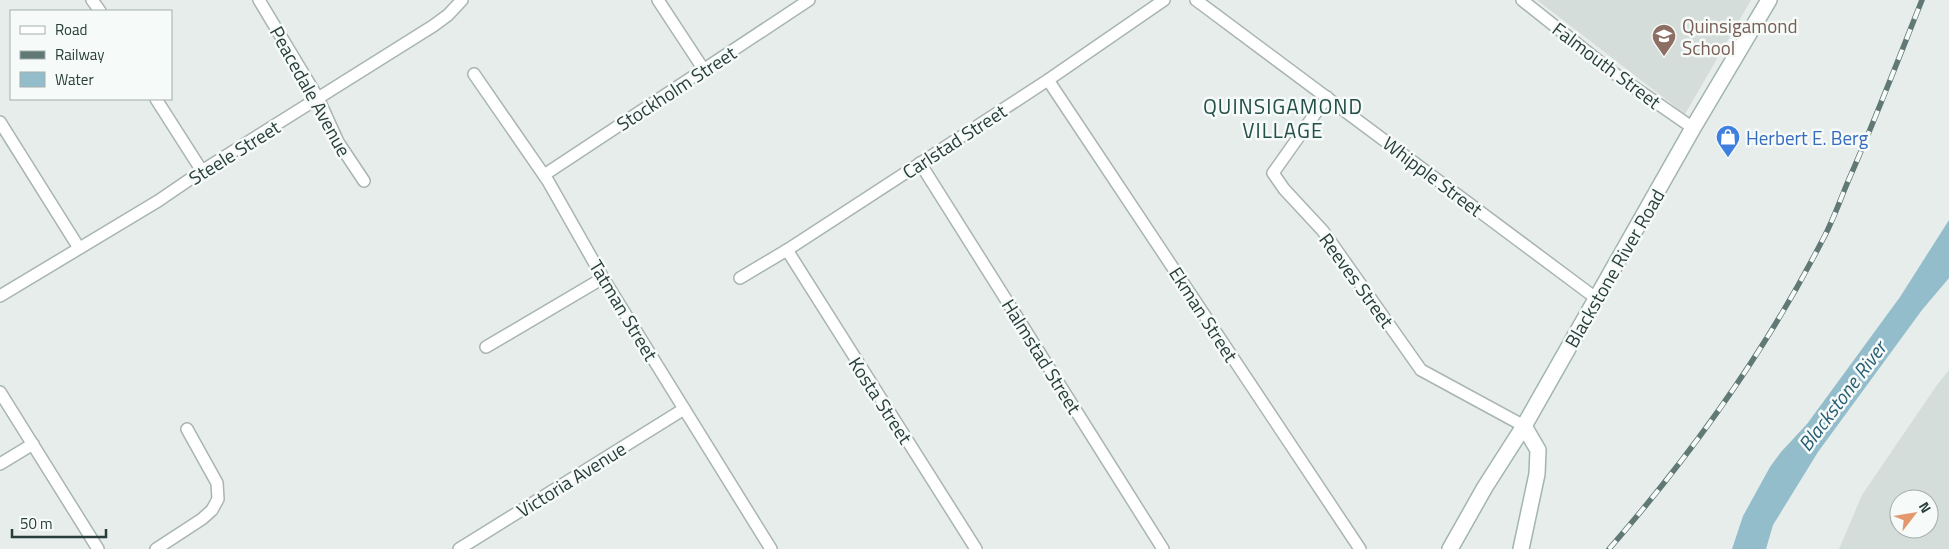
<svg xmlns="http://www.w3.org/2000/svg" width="1949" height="549" font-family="'Titillium Web',sans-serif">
  <rect width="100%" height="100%" fill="#e6edeb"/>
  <g fill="#d4ddda" fill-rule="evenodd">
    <path d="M 1537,0 L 1751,0 L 1685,114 Z"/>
    <path d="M 1949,370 L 1949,549 L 1839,549 L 1862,495 L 1937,385 ZM 1899,499 L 1929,499 L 1929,529 L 1899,529 Z"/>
  </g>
  <path fill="#94bdcc" d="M 1949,220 L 1949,278 L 1922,310 L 1818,452 L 1773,525 L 1766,549 L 1732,549 L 1743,516 L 1770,467 L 1781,452 L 1807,424 L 1900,297 Z"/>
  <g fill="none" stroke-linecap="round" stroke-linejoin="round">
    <defs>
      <g id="street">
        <path d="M 92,0 L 100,11"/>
        <path d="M 259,0 L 318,98 L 338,142 L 364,181"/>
        <path d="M 658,0 L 704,70"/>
        <path d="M 1196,0 L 1597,299"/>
        <path d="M 1522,0 L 1615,74 L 1693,128"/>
        <path d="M 474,74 L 548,181 L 603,278 L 771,549"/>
        <path d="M 1048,80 L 1360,549"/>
        <path d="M 1327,97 L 1273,173 L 1284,189 L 1323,231 L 1421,370 L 1524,426"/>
        <path d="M 156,99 L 202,171"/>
        <path d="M 0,122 L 79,248"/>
        <path d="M 920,163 L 1163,549"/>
        <path d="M 544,175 L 809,0"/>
        <path d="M 787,250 L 976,549"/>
        <path d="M 740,278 L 787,250 L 1048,80 L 1164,0"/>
        <path d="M 0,296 L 158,201 L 202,171 L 433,26 L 448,15 L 462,0"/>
        <path d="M 486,347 L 603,278"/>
        <path d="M 0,392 L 98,549"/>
        <path d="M 0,464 L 33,444"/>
        <path d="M 156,549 L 202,519 L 212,510 L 218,499 L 217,483 L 187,429"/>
        <path d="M 459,549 L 684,409"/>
      </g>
      <g id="secondary">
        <path d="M 1450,549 L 1485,487 L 1524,426 L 1693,128 L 1769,0"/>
        <path d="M 1521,549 L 1537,474 L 1538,450 L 1524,426"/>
      </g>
    </defs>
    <use href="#street" stroke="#a9b5b2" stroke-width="14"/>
    <use href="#secondary" stroke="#a2b5b0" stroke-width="18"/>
    <use href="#street" stroke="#fff" stroke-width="11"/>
    <use href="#secondary" stroke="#fff" stroke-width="15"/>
    <defs>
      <path id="rail" d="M 1609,549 C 1691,455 1765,352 1822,241 C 1833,221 1840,200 1849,179 C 1875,120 1898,60 1922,0"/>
    </defs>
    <use href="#rail" stroke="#617975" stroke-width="5.5"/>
    <use href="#rail" stroke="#f6faf8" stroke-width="4" stroke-dasharray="11" stroke-linecap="butt"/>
  </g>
  <defs>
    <symbol id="school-pin" viewBox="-11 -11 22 30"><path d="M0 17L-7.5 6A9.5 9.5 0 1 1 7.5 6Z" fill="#8d6e63" stroke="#f6faf8"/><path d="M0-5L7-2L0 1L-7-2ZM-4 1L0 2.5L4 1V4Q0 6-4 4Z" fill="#fff"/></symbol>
    <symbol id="shop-pin" viewBox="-11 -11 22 30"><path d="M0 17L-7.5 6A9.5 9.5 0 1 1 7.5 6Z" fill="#3f7fe0" stroke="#f6faf8"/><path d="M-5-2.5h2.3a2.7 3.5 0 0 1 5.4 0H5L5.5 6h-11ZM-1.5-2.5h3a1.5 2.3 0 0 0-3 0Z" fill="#fff"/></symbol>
  </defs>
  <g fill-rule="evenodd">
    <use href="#school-pin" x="1650" y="22" width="28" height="38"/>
    <use href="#shop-pin" x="1714" y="123" width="28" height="38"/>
  </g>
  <g text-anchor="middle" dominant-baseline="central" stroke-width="5" stroke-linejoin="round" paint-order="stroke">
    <g font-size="19" fill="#785e54" stroke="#f6faf8" text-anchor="start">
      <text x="1682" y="25">Quinsigamond<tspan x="1682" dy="22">School</tspan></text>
    </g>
    <g font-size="19" fill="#273e3a" stroke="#f6faf8">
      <text transform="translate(1607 65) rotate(37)">Falmouth Street</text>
      <text transform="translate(676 88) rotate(-33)">Stockholm Street</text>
      <text transform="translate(311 91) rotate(61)">Peacedale Avenue</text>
      <text transform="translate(954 141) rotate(-33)">Carlstad Street</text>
      <text transform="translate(234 152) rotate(-32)">Steele Street</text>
      <text transform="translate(1433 176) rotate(37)">Whipple Street</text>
      <text transform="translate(1614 268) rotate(-60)">Blackstone River Road</text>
      <text transform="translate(1357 280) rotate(54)">Reeves Street</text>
      <text transform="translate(624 310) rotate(59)">Tatman Street</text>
      <text transform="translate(1204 314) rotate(57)">Ekman Street</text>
      <text transform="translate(1042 356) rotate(58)">Halmstad Street</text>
      <text transform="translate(881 400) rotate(57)">Kosta Street</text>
      <text transform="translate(571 479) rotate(-32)">Victoria Avenue</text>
    </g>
    <g font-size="19" fill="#366cbe" stroke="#f6faf8" text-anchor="start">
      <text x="1746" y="137">Herbert E. Berg</text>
    </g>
    <g font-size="20" font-style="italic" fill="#275e74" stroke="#f6faf8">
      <text transform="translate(1842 396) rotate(-53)">Blackstone River</text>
    </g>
    <g font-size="21" letter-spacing="1" fill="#244e48" stroke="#f6faf8">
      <text x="1283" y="106">QUINSIGAMOND<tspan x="1283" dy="24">VILLAGE</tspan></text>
    </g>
  </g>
  <rect x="10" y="10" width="162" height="90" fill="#f6faf8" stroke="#a3afac"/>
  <rect x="20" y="26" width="25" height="8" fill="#ffffff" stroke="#a3afac"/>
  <text x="55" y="35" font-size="15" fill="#273e3a">Road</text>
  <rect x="20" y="51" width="25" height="8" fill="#617975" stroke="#a3afac"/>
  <text x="55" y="60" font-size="15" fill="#273e3a">Railway</text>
  <rect x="20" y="72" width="25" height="15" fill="#94bdcc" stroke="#a3afac"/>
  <text x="55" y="85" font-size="15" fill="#273e3a">Water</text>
  <g transform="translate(1914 514) rotate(59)"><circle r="24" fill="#f6faf8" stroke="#a3afac"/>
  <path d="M0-4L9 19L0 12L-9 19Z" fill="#e3986e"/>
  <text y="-8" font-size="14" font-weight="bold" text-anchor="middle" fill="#273e3a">N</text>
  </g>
  <path d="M12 529v8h94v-8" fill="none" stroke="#273e3a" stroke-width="2.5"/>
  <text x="20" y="529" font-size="15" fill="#273e3a" stroke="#f6faf8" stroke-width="4" paint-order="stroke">50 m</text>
</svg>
